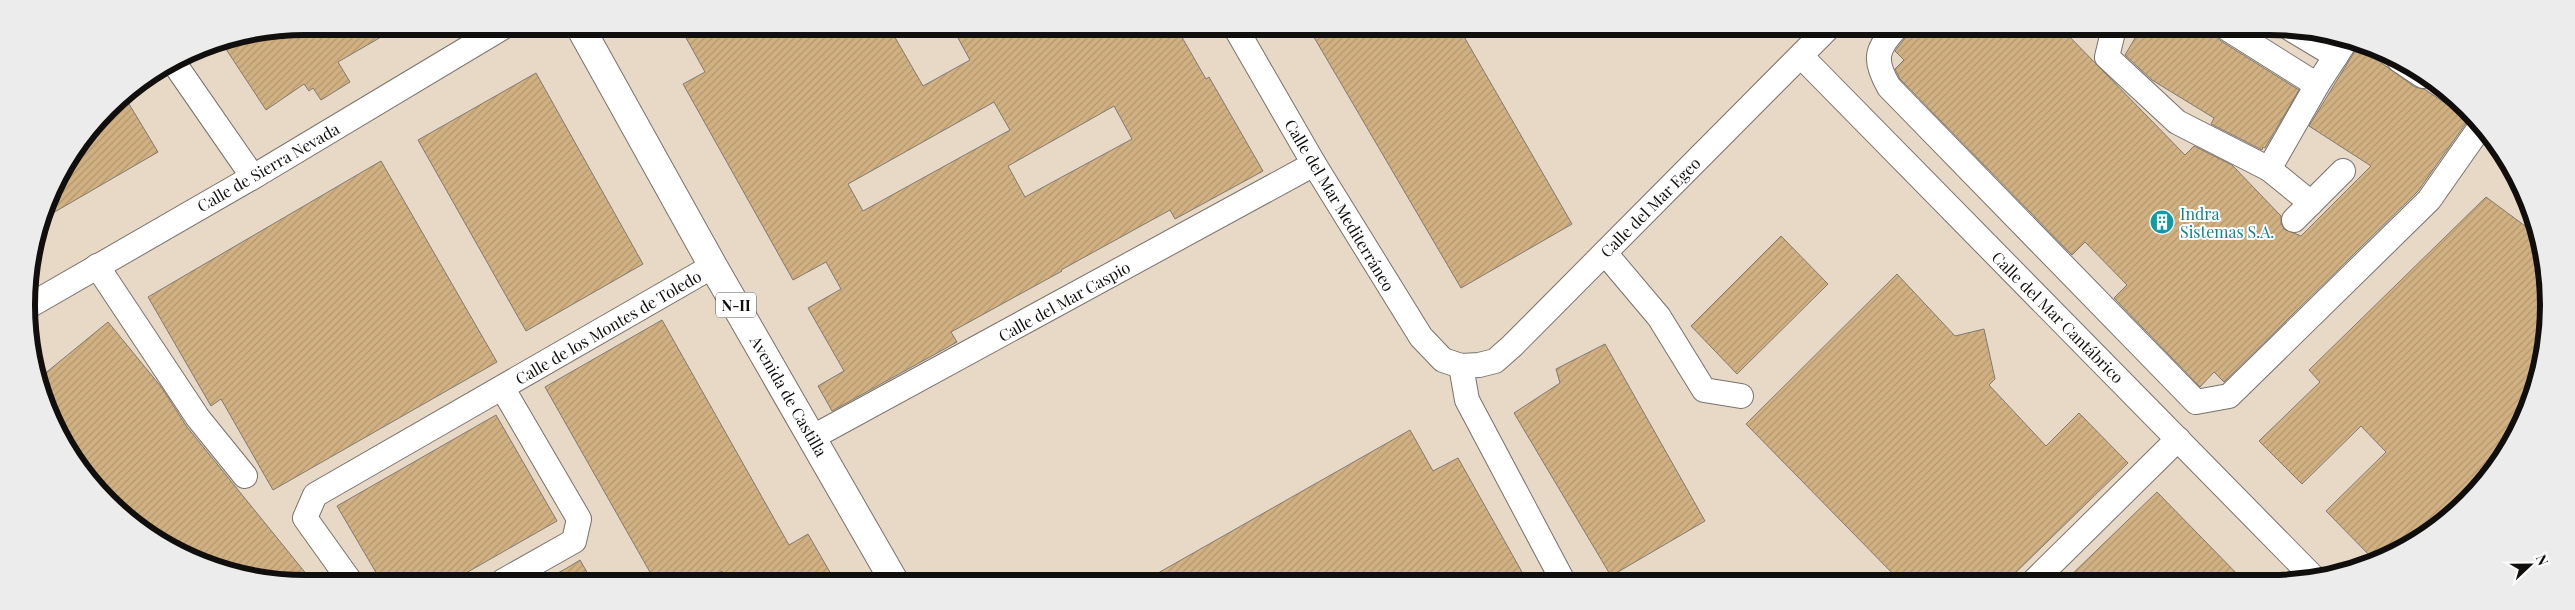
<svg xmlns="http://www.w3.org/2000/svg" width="2575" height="610" font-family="'Playfair Display',serif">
  <defs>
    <pattern id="building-hatch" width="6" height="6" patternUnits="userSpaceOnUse" patternTransform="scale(1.25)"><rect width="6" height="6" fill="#d1b182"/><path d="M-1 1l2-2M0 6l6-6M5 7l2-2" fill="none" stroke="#b2976f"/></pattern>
  </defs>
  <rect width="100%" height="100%" fill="#eae4dc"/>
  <path fill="#e8d9c7" d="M 305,26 L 2307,29 L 2410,64 L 2491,136 L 2539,233 L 2546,342 L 2520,429 L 2467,502 L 2393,555 L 2306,581 L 268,581 L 165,546 L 84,475 L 36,377 L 27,286 L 55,182 L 121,96 L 199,47 Z"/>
  <g fill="url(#building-hatch)" stroke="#807a73" fill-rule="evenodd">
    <path d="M 305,26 L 400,26 L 338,62 L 350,82 L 321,100 L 313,88 L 309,91 L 304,84 L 266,110 L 222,43 Z"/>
    <path d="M 680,27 L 889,27 L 923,86 L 970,60 L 952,27 L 1176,27 L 1206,79 L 1209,77 L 1263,171 L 1175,219 L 1170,210 L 1061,270 L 1062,271 L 951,332 L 957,342 L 832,411 L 818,386 L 844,371 L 808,308 L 841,289 L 826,262 L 793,280 L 683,84 L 705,72 ZM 994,102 L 1010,130 L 863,211 L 848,184 ZM 1114,106 L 1132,139 L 1025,197 L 1008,166 Z"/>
    <path d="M 1308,27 L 1459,28 L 1572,224 L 1461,288 Z"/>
    <path d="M 1913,28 L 2061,28 L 2185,155 L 2194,146 L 2232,165 L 2281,216 L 2281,223 L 2284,229 L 2301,236 L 2371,166 L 2309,126 L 2358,46 L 2415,87 L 2424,89 L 2469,119 L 2418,191 L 2224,382 L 2214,372 L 2200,387 L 2114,298 L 2127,285 L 2085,242 L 2072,255 L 1900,79 L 1895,69 L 1904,60 L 1895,51 Z"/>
    <path d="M 2141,28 L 2207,29 L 2221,41 L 2299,90 L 2265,148 L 2263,147 L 2262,150 L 2211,124 L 2214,118 L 2152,80 L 2125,55 Z"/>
    <path d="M 536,73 L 643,264 L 526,331 L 418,140 Z"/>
    <path d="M 123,94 L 158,152 L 46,217 L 55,182 Z"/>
    <path d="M 381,161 L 497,362 L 273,490 L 221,399 L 211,406 L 148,297 Z"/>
    <path d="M 2486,197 L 2540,237 L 2546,342 L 2520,429 L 2467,502 L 2393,555 L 2375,561 L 2326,511 L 2386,452 L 2361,426 L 2302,484 L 2259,441 L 2320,382 L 2309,370 Z"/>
    <path d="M 1781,236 L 1828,284 L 1737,374 L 1691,326 Z"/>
    <path d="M 1897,274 L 1955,336 L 1984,329 L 1995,379 L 1989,385 L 2046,446 L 2079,413 L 2128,463 L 2007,581 L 1900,581 L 1746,424 Z"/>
    <path d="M 662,320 L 789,545 L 808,534 L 835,581 L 727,581 L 722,571 L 704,581 L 655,581 L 545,387 Z"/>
    <path d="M 108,322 L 162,388 L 187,427 L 312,581 L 268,581 L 165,546 L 84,475 L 37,380 Z"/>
    <path d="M 1605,344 L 1705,521 L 1611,576 L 1514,413 L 1560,383 L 1556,369 Z"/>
    <path d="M 496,415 L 557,521 L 452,581 L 381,581 L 337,506 Z"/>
    <path d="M 1410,430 L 1433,471 L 1458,458 L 1527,581 L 1144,581 Z"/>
    <path d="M 2157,492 L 2244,581 L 2065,581 Z"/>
    <path d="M 580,560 L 592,581 L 543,581 L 567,568 Z"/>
  </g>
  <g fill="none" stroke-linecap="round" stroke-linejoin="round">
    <defs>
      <g id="minor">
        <path d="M 1235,27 L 1314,164 L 1421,337 L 1443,360 L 1461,366 L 1479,365 L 1495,361 L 1512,346 L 1828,28"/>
        <path d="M 1896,28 C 1875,50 1874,61 1889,87 L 2196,402 L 2229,396 L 2429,200 L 2481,126"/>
        <path d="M 2114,28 L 2107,57 L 2177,122 L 2269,169 L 2317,85"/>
        <path d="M 2228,29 L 2317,85 L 2345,42"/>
        <path d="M 2291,29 L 2336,56"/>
        <path d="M 1801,56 L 2315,579"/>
        <path d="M 2399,60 L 2423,76"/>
        <path d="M 174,63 L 253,177"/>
        <path d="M 2269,169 L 2311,203"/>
        <path d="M 2294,220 L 2343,171"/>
        <path d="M 1605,253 L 1659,317 L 1704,390 L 1741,396"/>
        <path d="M 97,266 L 198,418 L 245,476"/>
        <path d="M 29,306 L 253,177 L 505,26"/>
        <path d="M 1461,366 L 1467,400 L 1563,581"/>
        <path d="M 503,389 L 579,519 L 574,541 L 503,581"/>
        <path d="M 813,437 L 1314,164"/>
        <path d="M 350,581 L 305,518 L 315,495 L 713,266"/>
        <path d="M 2034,581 L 2178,439"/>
      </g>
      <path id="major" d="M 580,27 L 713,266 L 894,581"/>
    </defs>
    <use href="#minor" stroke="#77726b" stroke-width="26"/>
    <use href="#major" stroke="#77726b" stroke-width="30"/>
    <use href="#minor" stroke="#fff" stroke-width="24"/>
    <use href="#major" stroke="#fff" stroke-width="28"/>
  </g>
  <defs>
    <symbol id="building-disc" viewBox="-11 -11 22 22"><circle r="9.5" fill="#0f9aa8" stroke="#fff"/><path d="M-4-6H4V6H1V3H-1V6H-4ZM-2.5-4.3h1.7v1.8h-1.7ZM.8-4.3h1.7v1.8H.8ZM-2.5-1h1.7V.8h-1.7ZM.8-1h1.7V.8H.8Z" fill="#fff"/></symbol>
  </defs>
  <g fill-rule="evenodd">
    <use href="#building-disc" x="2148" y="208" width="28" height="28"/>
  </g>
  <g text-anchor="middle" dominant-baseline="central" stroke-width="4" stroke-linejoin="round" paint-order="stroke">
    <rect fill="#fff" stroke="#585756" stroke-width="1" x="716" y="292.5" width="40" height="25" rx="4"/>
    <g font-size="15" font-weight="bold" fill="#110f0d">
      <text x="736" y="305">N-II</text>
    </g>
    <g font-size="16" fill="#110f0d" stroke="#fff">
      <text transform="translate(268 167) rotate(-30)">Calle de Sierra Nevada</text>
      <text transform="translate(1340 205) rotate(59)">Calle del Mar Mediterráneo</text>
      <text transform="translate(1650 207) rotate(-45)">Calle del Mar Egeo</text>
      <text transform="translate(1064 301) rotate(-29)">Calle del Mar Caspio</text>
      <text transform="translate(2058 317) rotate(45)">Calle del Mar Cantábrico</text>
      <text transform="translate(608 327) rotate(-30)">Calle de los Montes de Toledo</text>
      <text transform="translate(789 396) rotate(60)">Avenida de Castilla</text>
    </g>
    <g font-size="16" fill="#0d838f" stroke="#fff" text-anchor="start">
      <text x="2180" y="213">Indra<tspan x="2180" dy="18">Sistemas S.A.</tspan></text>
    </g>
  </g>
  <path d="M0 0H2575V610H0ZM305 35H2270A270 270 0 0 1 2540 305V305A270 270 0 0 1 2270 575H305A270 270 0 0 1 35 305V305A270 270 0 0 1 305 35Z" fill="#ececec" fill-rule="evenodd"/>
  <path fill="none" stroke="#110f0d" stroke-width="6" d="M305 35H2270A270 270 0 0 1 2540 305V305A270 270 0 0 1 2270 575H305A270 270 0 0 1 35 305V305A270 270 0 0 1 305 35Z"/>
  <g transform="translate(2530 565) rotate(68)" stroke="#ffffff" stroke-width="4" paint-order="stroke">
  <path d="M0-4L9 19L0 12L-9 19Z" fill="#110f0d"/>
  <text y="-8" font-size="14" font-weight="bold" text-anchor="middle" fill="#110f0d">N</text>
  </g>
</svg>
